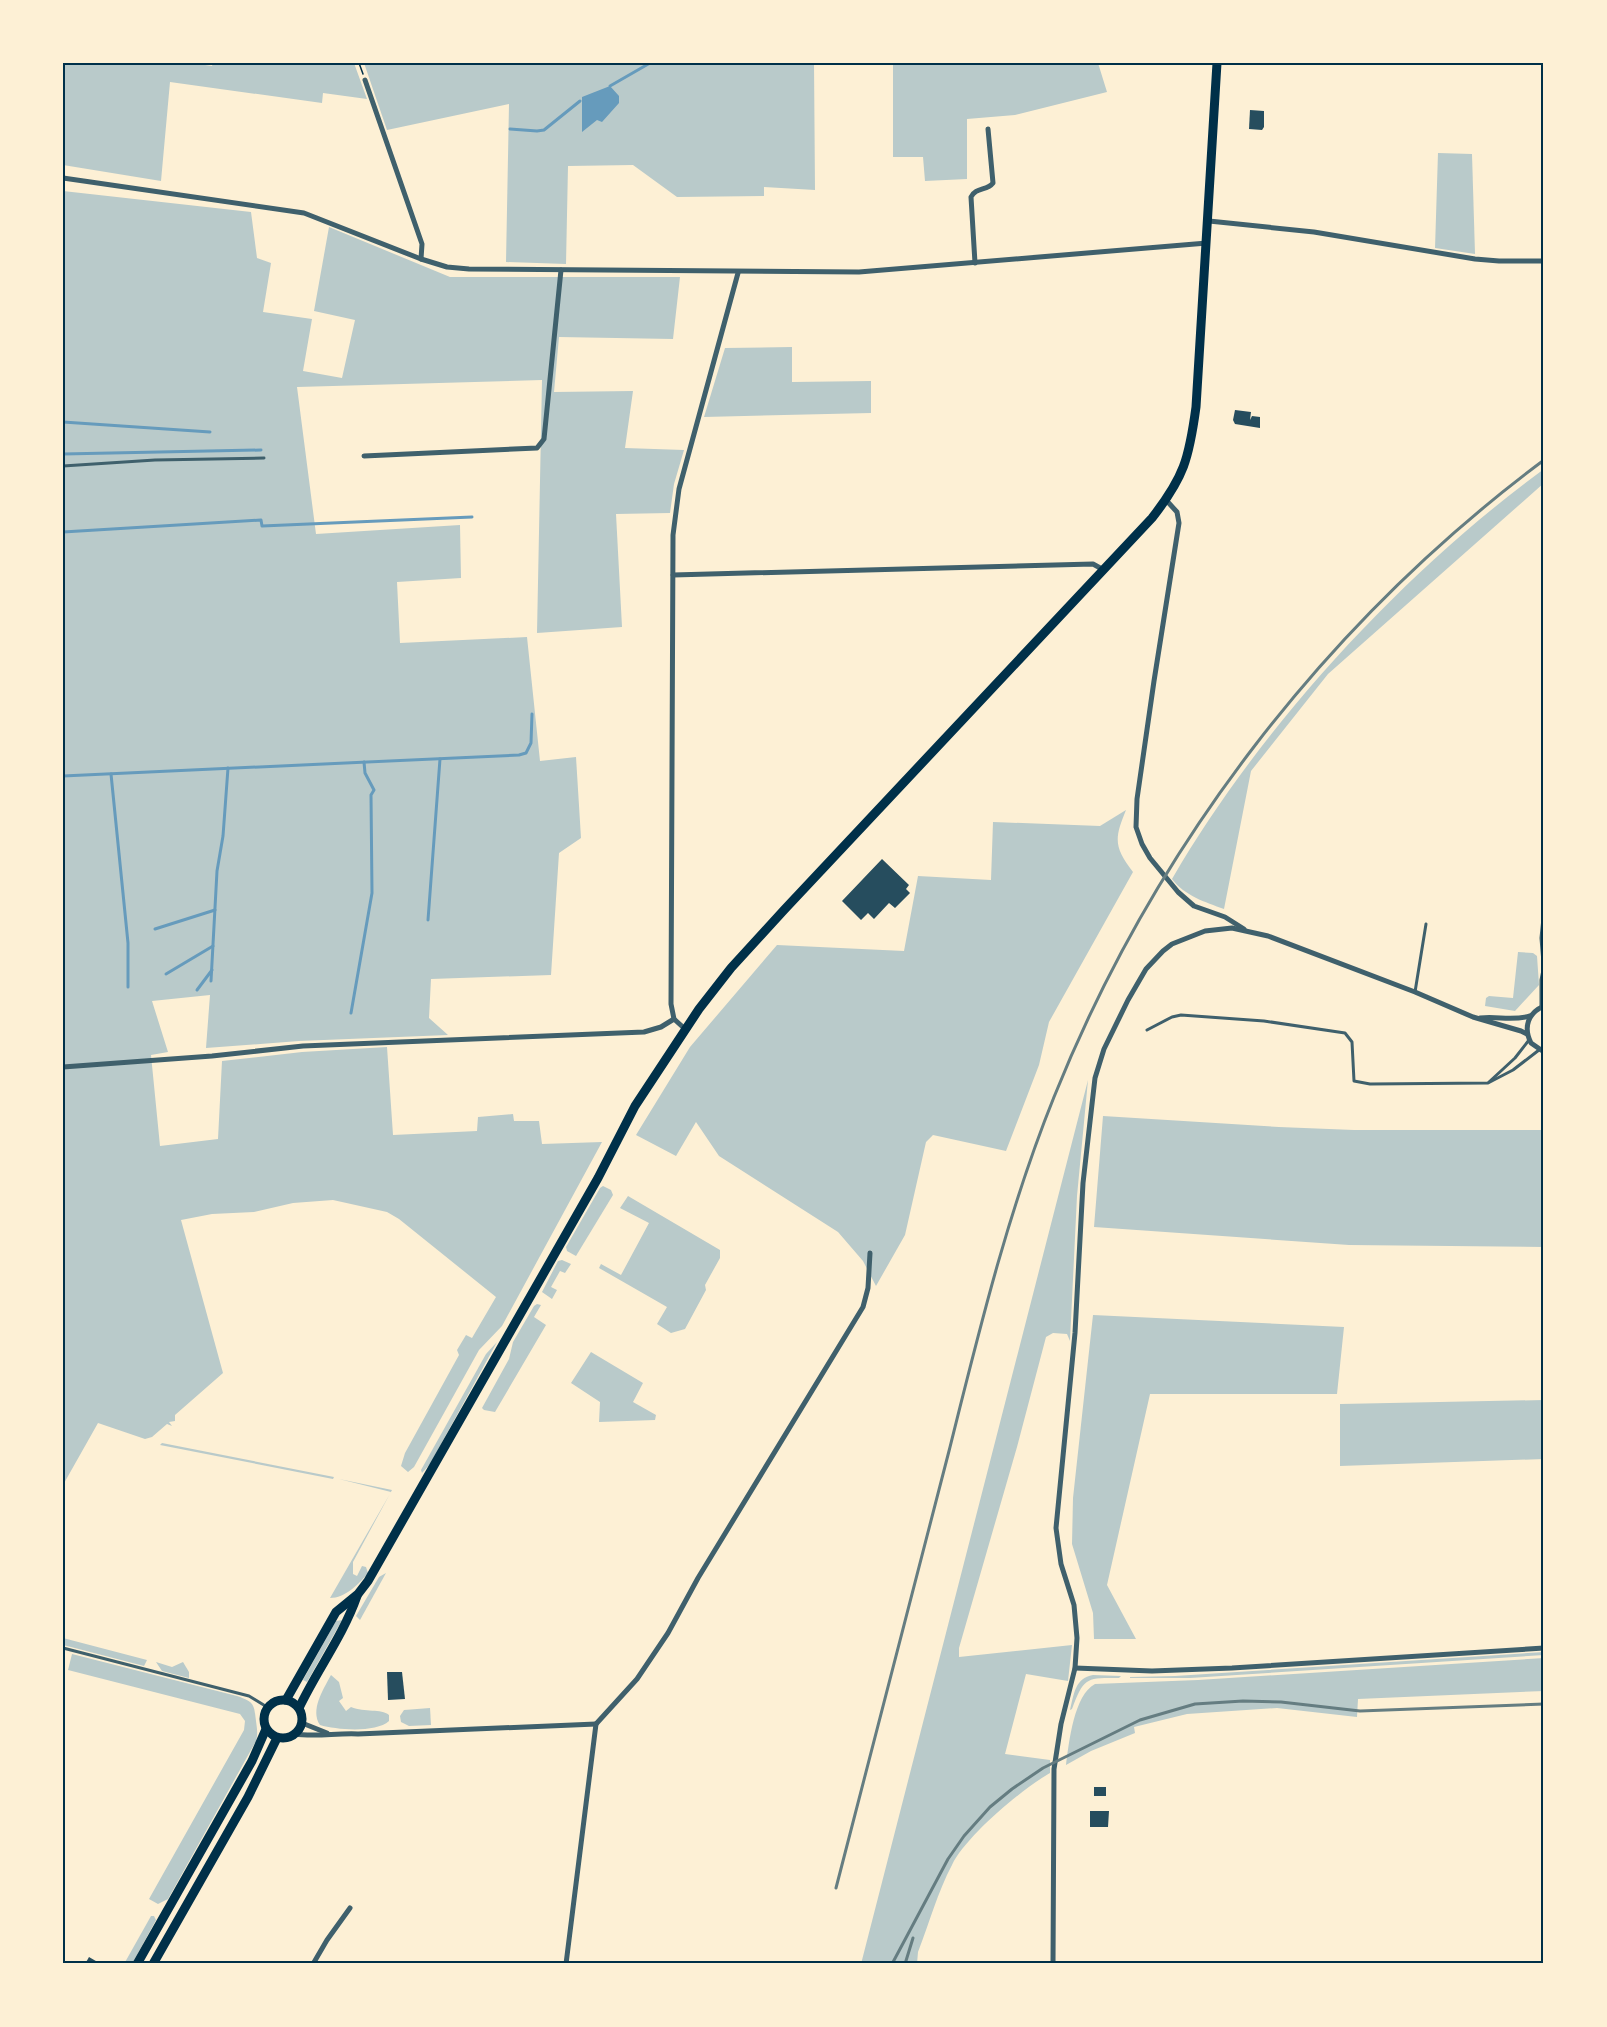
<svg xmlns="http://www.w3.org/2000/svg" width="1607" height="2027" font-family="'Roboto Condensed',sans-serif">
  <rect width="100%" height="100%" fill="#fdf0d5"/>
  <g fill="#b9caca">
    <path d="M 63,63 L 191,63 L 212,66 L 213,63 L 354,63 L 367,99 L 323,93 L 322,103 L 170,82 L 161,181 L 63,165 Z"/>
    <path d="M 364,63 L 814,63 L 815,190 L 764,187 L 764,196 L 677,197 L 633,165 L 568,166 L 566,264 L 506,262 L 509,104 L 387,130 Z"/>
    <path d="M 893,63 L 1098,63 L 1107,92 L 1015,115 L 967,119 L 967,179 L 925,181 L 923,157 L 893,157 Z"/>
    <path d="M 1438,153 L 1472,154 L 1475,254 L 1435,248 Z"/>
    <path d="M 63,191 L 251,212 L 257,258 L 271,263 L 263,312 L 312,319 L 303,371 L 342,378 L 355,320 L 314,311 L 329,227 L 450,277 L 680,277 L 673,339 L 559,337 L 554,392 L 633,391 L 625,448 L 684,450 L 674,484 L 670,513 L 616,514 L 622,627 L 537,633 L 542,380 L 297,387 L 316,534 L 460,525 L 461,578 L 397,582 L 400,643 L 527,637 L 540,761 L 576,757 L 581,838 L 559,853 L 551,975 L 431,979 L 429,1018 L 448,1035 L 299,1041 L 206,1048 L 210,995 L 152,1001 L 168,1052 L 151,1055 L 160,1146 L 218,1139 L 222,1061 L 302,1052 L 387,1047 L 393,1135 L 477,1131 L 478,1117 L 513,1114 L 514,1121 L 539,1121 L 542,1144 L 602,1142 L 502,1326 L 479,1350 L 414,1467 L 408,1472 L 401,1466 L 405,1453 L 459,1355 L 457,1350 L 466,1335 L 472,1338 L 496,1297 L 399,1219 L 387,1212 L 333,1200 L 293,1203 L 254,1212 L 212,1214 L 181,1220 L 223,1373 L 175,1415 L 175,1421 L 169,1422 L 172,1426 L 167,1424 L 152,1437 L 145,1439 L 98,1423 L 63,1485 Z"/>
    <path d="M 792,347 L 792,382 L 871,381 L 871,413 L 704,417 L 725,348 Z"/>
    <path d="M 1544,469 L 1544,483 L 1328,674 L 1251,771 L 1224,909 C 1205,902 1185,896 1172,879 C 1260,727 1402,573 1544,469 Z"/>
    <path d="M 1126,810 C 1114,839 1114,847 1133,872 L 1049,1022 L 1039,1065 L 1006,1151 L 933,1135 L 926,1142 L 905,1235 L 876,1286 L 863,1261 L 838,1232 L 719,1156 L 696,1122 L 676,1156 L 636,1135 L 690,1047 L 777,945 L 904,951 L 918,876 L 991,880 L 993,822 L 1100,826 Z"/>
    <path d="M 1518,952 L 1533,953 L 1537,956 L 1539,985 L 1515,1011 L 1485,1006 L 1486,998 L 1489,996 L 1513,998 Z"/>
    <path d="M 1088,1080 L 1077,1196 L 1070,1341 L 1067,1334 L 1053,1333 L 1046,1337 L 1017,1447 L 959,1648 L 959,1657 L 1072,1645 L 1068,1681 L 1026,1674 L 1005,1754 L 1050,1760 L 1050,1773 C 1022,1789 966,1836 952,1865 C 938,1891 929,1924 918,1952 L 917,1964 L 861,1964 Z"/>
    <path d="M 1103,1116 L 1279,1127 L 1354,1130 L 1544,1130 L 1544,1247 L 1349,1245 L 1094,1227 Z"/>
    <path d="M 603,1186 L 611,1190 L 613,1195 L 576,1256 L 567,1251 L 566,1247 L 600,1188 Z"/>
    <path d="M 628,1196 L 720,1250 L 720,1258 L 705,1285 L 706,1290 L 685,1329 L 671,1333 L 657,1324 L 667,1307 L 599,1268 L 601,1264 L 621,1275 L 649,1223 L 620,1208 Z"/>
    <path d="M 562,1260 L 571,1264 L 565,1273 L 560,1271 L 551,1287 L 557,1290 L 552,1299 L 542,1292 L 558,1261 Z"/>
    <path d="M 537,1304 L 541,1305 L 534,1317 L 546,1325 L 495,1412 L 484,1410 L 482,1408 L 509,1359 L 513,1342 L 534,1306 Z"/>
    <path d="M 1093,1315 L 1344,1327 L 1337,1394 L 1150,1394 L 1107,1585 L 1136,1639 L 1094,1639 L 1093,1613 L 1072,1544 L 1073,1498 Z"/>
    <path d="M 497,1342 L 430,1464 L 422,1473 L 421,1470 L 486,1354 Z"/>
    <path d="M 591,1352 L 643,1383 L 633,1402 L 656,1415 L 655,1420 L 599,1422 L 600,1402 L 571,1383 Z"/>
    <path d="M 1544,1400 L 1544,1459 L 1340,1466 L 1340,1404 Z"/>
    <path d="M 162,1443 L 334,1477 L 333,1479 L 160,1445 Z"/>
    <path d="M 339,1479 L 392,1490 L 353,1562 L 353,1574 L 357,1576 L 362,1566 L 366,1567 L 368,1573 C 359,1584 345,1598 330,1598 L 391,1492 Z"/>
    <path d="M 386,1573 L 360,1620 L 356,1616 L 379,1577 Z"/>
    <path d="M 342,1620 L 307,1682 L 303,1680 L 336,1621 Z"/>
    <path d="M 63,1638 L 147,1660 L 144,1666 L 71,1647 L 63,1645 Z"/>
    <path d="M 1544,1652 L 1544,1655 L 1190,1678 L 1130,1678 L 1130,1677 L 1175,1676 Z"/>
    <path d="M 72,1654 L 237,1696 C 255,1702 254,1705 256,1721 C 257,1729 258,1733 256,1741 L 168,1899 L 158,1904 L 149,1899 L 244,1730 L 245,1721 L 240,1714 L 68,1670 Z"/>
    <path d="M 1544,1658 L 1544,1691 L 1358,1699 L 1357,1717 L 1277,1708 L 1187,1714 L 1134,1727 L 1135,1733 L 1091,1751 L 1066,1765 C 1069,1742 1074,1695 1095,1684 L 1198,1680 Z"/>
    <path d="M 156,1662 L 172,1667 L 183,1662 L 189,1672 L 189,1678 L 162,1671 Z"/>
    <path d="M 331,1675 L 339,1682 L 343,1698 L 339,1701 L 346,1711 L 351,1707 C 365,1713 381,1708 389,1715 L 389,1721 C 376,1733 337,1730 320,1725 C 310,1710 323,1690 331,1675 Z"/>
    <path d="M 1093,1675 L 1121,1676 L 1119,1678 C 1086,1678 1084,1677 1072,1709 L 1070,1710 C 1074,1694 1075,1678 1093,1675 Z"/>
    <path d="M 430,1708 L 431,1725 L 409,1726 L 401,1722 L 400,1716 L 404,1710 Z"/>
    <path d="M 151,1916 L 154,1916 L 156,1920 L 132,1964 L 124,1964 Z"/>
  </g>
  <path fill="#669bbc" d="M 610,86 L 619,96 L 619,103 L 602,122 L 597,120 L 582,132 L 582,97 Z"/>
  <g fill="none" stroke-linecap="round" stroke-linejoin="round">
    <g stroke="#669bbc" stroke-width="3">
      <path d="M 610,86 L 650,63"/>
      <path d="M 510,129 L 537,131 L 544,130 L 580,101"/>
      <path d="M 63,422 L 210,432"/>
      <path d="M 63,454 L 261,450"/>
      <path d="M 63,532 L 261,520 L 262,526 L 472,517"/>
      <path d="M 111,774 L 128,943 L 128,987"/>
      <path d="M 63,776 L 519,755 L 526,753 L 531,743 L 532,714"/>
      <path d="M 428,920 L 440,759"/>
      <path d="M 155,929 L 215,910"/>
      <path d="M 166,974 L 213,946"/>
      <path d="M 211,981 L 217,871 L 223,836 L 228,768"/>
      <path d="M 197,990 L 212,970"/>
      <path d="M 351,1013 L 372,893 L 371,795 L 374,790 L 365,773 L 364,762"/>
    </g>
  </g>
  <g fill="#264d5e">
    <path d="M 1250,110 L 1264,111 L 1264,127 L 1262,130 L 1249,129 Z"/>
    <path d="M 1235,410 L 1251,412 L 1250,420 L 1252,416 L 1260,417 L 1260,428 L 1235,424 L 1233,420 Z"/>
    <path d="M 882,859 L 909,885 L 906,889 L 910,893 L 895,908 L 889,903 L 874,919 L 868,913 L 861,920 L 842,901 Z"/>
    <path d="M 387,1672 L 402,1672 L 405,1699 L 388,1700 Z"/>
    <rect x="1094" y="1787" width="12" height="9"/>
    <path d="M 1090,1811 L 1109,1811 L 1108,1827 L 1090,1827 Z"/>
    <path d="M 89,1957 L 101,1964 L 85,1964 Z"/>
  </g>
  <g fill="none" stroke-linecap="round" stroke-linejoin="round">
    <path stroke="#003049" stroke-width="1.5" d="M 359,63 L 363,74"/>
    <g stroke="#3f606c" stroke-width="3">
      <path d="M 63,466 L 155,460 L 264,458"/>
      <path d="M 1415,992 L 1426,924"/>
      <path d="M 1147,1030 L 1172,1017 L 1181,1015 L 1264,1021 L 1345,1033 L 1352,1042 L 1354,1081 L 1370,1084 L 1488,1083 L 1513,1070 L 1539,1050"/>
      <path d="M 1489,1082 L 1515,1058 L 1529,1040"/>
      <path d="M 63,1648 L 249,1696 L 267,1707"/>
    </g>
    <g stroke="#3f606c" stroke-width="5">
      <path d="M 365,80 L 422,244 L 421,259"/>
      <path d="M 63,178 L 304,213 L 421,259 L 447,267 L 469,269 L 859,272 L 1207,243"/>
      <path d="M 1209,221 L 1314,232 L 1475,259 L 1499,261 L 1544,261"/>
      <path d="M 975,263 L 971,197 C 976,187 987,191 993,183 L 988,129"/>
      <path d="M 364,456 L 537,448 L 544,439 L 561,270"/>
      <path d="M 1166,500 L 1177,512 L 1179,523 L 1154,681 L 1137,799 L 1136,827 L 1142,844 L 1150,858 L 1178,892 L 1194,906 L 1225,917 L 1244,929"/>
      <path d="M 673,575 L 1093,564 L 1102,569"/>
      <path d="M 1544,918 L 1542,938 L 1544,963"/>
      <path d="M 1544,1006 C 1528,1013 1523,1027 1531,1043 L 1544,1052"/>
      <path d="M 1542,1007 L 1542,980 L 1544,970"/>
      <path d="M 1480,1018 C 1497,1016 1513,1021 1530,1016"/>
      <path d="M 685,1029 L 674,1019 L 671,1004 L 673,535 L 679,489 L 738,273"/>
      <path d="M 63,1067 L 212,1056 L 303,1046 L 644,1032 L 661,1027 L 674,1019"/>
      <path d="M 1075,1668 L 1152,1671 L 1232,1668 L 1544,1648"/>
      <path d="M 302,1723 L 327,1733"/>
      <path d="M 596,1724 L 637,1679 L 668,1633 L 698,1578 L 863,1307 L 868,1288 L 870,1253"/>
      <path d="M 294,1734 C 316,1737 336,1733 358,1734 L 596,1724"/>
      <path d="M 313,1964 L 327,1940 L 350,1908"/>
      <path d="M 566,1964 L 596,1724"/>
      <path d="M 1053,1964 L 1054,1769 L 1061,1724 L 1075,1668 L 1077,1638 L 1074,1605 L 1061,1564 L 1056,1528 L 1075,1333 L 1083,1183 L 1095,1078 L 1104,1049 L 1128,1000 L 1146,969 L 1163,951 L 1172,944 L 1205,931 L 1232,928 L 1268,936 L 1415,992 L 1473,1017 L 1521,1031 L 1527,1034"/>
    </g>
    <g stroke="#003049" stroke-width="9">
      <circle cx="283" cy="1719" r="19"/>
      <path d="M 286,1700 L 336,1612 L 358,1594 L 368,1581 L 598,1178 L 635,1106 L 699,1009 L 731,968 L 784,910 L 1152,518 C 1184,477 1189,459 1196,407 L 1217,63"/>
      <path d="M 299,1708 C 317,1670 343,1636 357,1596"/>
      <path d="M 137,1964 L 252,1761 L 266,1729"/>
      <path d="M 153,1964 L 248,1797 L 277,1738"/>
    </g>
    <g stroke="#657d81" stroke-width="3">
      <path d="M 836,1888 C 874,1742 911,1596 949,1451 C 979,1331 1008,1211 1054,1097 C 1155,845 1327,622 1544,460"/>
      <path d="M 892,1964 L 948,1859 L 964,1836 L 990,1807 L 1012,1789 L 1043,1768 L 1140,1720 L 1195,1704 L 1243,1701 L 1281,1702 L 1360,1711 L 1544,1704"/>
      <path d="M 905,1964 L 913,1938"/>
    </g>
  </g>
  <rect width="1607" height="2027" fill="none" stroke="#fdf0d5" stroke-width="129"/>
  <rect x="64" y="64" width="1478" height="1898" fill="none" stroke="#003049" stroke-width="2"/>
</svg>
